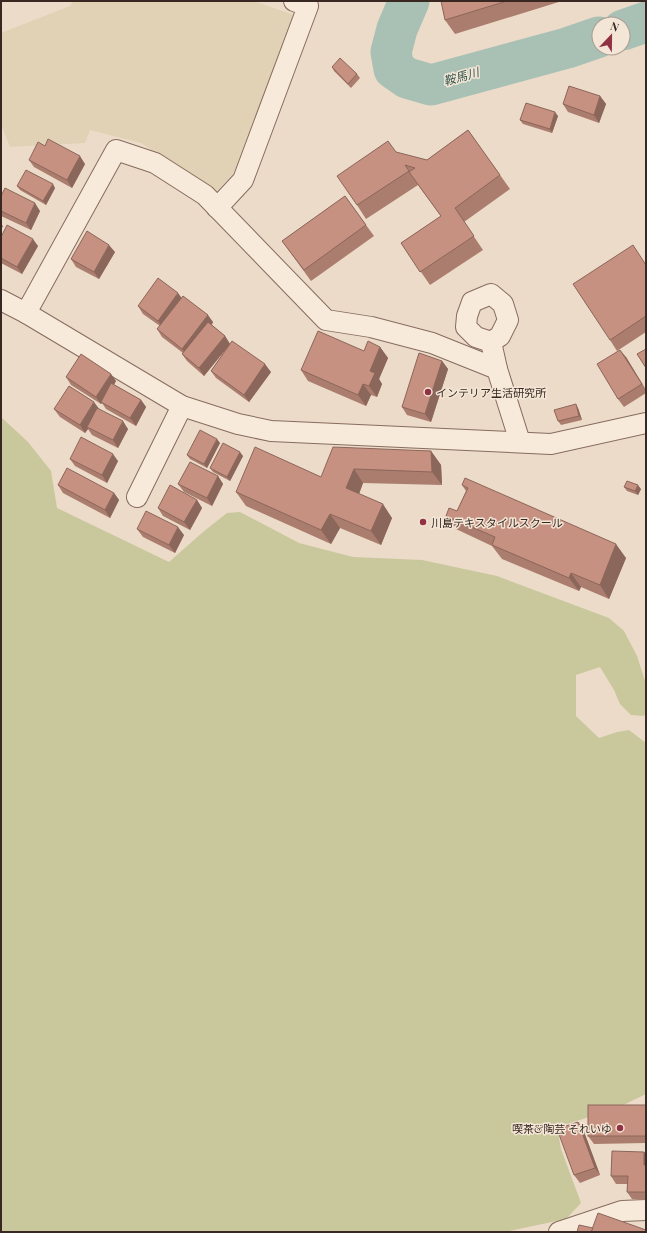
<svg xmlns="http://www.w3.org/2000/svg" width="647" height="1233" font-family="'Playfair Display','Noto Sans JP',serif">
  <rect width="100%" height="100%" fill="#ecdbc8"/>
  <path fill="#e1d2b6" d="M 73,1 L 253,1 L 294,15 L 239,167 L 216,192 L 141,143 L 90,130 L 85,143 L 10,147 L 1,124 L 1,33 L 70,6 Z"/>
  <path fill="#c9c79c" d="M 1,417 L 28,442 L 51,471 L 57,508 L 169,562 L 203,532 L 227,513 L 240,512 L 299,543 L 353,557 L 422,560 L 497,576 L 609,618 L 624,631 L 637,656 L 646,684 L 646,712 L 644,716 L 631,715 L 620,704 L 614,690 L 600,667 L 576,675 L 576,716 L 599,738 L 617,732 L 629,730 L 646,743 L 646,1094 L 615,1109 L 557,1127 L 561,1149 L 581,1203 L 566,1219 L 505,1232 L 1,1232 Z"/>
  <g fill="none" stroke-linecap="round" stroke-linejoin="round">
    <g stroke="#a9c0b5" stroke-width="41">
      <path d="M 409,1 L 397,29 L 391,52 L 394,69 L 407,78 L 431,85 L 567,48 L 599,37"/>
      <path d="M 623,30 L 646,22"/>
    </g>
    <defs>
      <g id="street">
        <path d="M 217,208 L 243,180 L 308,6 L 294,1"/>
        <path d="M 1,300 L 26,313 L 182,406 L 238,424 L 271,431 L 551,444 L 646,423"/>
        <path d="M 26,313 L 116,150 L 155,163 L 205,195 L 326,320 L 371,327 L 432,343 L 497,369 L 520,442"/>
        <path d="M 491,342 L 476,337 L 466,327 L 467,316 L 472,302 L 491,294 L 503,304 L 508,320 L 500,336 L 491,342 L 497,369"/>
        <path d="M 137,497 L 182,406"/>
        <path d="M 559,1232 L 622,1211 L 646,1210"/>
      </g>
    </defs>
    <use href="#street" stroke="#876c5e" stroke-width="22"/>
    <use href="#street" stroke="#f7eadb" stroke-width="20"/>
  </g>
  <g fill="#ab7d6f">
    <path d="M 441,1 L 562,1 L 455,34 L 445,20 Z"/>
    <path d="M 332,67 L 357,74 L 360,78 L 351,88 L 334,71 Z"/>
    <path d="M 600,96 L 606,104 L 599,123 L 568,112 L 563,104 Z"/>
    <path d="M 558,116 L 552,133 L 523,124 L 520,120 Z"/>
    <path d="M 468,130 L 510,189 L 464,222 L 483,250 L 430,285 L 401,243 L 441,216 L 418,185 L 366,219 L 357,205 L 396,153 L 427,160 Z"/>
    <path d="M 45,146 L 85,164 L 72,188 L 34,167 L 29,160 Z"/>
    <path d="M 17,186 L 55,188 L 46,205 L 20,190 Z"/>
    <path d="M 1,196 L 40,211 L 31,230 L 1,216 Z"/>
    <path d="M 345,196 L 374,236 L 311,281 L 282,241 Z"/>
    <path d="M 1,237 L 38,246 L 22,274 L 1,263 Z"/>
    <path d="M 115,252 L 99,279 L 76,267 L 71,259 Z"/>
    <path d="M 646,264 L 646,332 L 617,351 L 610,340 Z"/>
    <path d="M 182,298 L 213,322 L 212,325 L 225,336 L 230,344 L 271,372 L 249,402 L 216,378 L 211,371 L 227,348 L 204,376 L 187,361 L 182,354 L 183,353 L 162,337 L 157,329 L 160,326 L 143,314 L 138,306 Z"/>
    <path d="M 380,347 L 388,358 L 379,379 L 382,384 L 377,397 L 371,395 L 366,406 L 308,381 L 301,370 L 364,351 Z"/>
    <path d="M 626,357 L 646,390 L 646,393 L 624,407 L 618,399 Z"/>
    <path d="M 442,361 L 448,369 L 431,422 L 407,415 L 402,407 Z"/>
    <path d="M 66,377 L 116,381 L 114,385 L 141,400 L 146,407 L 136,426 L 106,409 L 102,403 L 101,404 L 71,385 Z"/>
    <path d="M 578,408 L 582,420 L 561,425 L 558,421 Z"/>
    <path d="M 54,409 L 99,410 L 128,429 L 118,448 L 92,435 L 88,429 L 85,433 L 60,417 Z"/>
    <path d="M 220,443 L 207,468 L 190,459 L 187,455 Z"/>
    <path d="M 431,451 L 441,465 L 442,485 L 363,483 L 359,494 L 392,518 L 381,545 L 340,528 L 331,544 L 246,506 L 236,492 L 321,477 Z"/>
    <path d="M 243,456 L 230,481 L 213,472 L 210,468 Z"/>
    <path d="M 70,459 L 118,461 L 107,483 L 75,466 Z"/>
    <path d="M 218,476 L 223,484 L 212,506 L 184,492 L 178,484 Z"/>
    <path d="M 58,485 L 114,493 L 119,500 L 110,518 L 63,493 Z"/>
    <path d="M 462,485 L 626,558 L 609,599 L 581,587 L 579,591 L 502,559 L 492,546 L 456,529 L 446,516 L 457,511 L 466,491 Z"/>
    <path d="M 624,487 L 641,489 L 638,495 L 627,491 Z"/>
    <path d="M 197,500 L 202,508 L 190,530 L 163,516 L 158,508 Z"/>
    <path d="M 137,529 L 184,535 L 175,553 L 143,537 Z"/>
    <path d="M 646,1105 L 646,1143 L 594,1144 L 588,1136 Z"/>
    <path d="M 578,1122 L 583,1129 L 600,1175 L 580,1183 L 574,1175 Z"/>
    <path d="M 644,1152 L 646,1154 L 646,1200 L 632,1199 L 627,1192 L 627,1184 L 616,1184 L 611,1176 Z"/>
  </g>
  <g fill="#8b665a">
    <path d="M 600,96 L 606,104 L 599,123 L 594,115 Z"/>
    <path d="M 555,112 L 558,116 L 552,133 L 550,129 Z"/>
    <path d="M 80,156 L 85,164 L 72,188 L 67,180 Z"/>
    <path d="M 53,184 L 55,188 L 46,205 L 43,201 Z"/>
    <path d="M 35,203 L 40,211 L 31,230 L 26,223 Z"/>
    <path d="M 1,224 L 3,226 L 1,230 Z"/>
    <path d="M 33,239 L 38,246 L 22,274 L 17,267 Z"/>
    <path d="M 109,245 L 115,252 L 99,279 L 94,272 Z"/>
    <path d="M 178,293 L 184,301 L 163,328 L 158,321 Z"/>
    <path d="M 208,315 L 213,322 L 188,356 L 182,349 Z"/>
    <path d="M 225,336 L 230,344 L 204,376 L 199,368 Z"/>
    <path d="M 380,347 L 388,358 L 379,379 L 382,384 L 377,397 L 369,386 L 370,371 Z"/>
    <path d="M 620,350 L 626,357 L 646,390 L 642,384 Z"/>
    <path d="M 442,361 L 448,369 L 431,422 L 425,414 Z"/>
    <path d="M 265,364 L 271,372 L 249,402 L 244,395 Z"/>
    <path d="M 111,374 L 116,381 L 102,403 L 101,402 L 102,403 L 101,404 L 96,397 Z"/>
    <path d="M 363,384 L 371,395 L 366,406 L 358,395 Z"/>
    <path d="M 141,400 L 146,407 L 136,426 L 130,418 Z"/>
    <path d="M 94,402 L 100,410 L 87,427 L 88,429 L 85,433 L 80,425 Z"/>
    <path d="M 576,404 L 578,408 L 582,420 L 579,416 Z"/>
    <path d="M 123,421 L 128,429 L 118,448 L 113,440 Z"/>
    <path d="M 217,439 L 220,443 L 207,468 L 204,464 Z"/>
    <path d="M 431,451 L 441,465 L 442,485 L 432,472 Z"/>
    <path d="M 240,452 L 243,456 L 230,481 L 227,477 Z"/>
    <path d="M 113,454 L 118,461 L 107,483 L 102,475 Z"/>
    <path d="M 354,469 L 363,483 L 356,502 L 346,488 Z"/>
    <path d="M 218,476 L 223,484 L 212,506 L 207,498 Z"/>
    <path d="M 638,485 L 641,489 L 638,495 L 635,491 Z"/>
    <path d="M 114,493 L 119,500 L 110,518 L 105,510 Z"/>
    <path d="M 197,500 L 202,508 L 190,530 L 184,522 Z"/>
    <path d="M 383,504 L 392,518 L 381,545 L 371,531 Z"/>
    <path d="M 330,514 L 340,528 L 331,544 L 321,530 Z"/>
    <path d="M 178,527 L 184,535 L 175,553 L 169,545 Z"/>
    <path d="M 616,544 L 626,558 L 609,599 L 600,585 Z"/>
    <path d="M 571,573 L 581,587 L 579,591 L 569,578 Z"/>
    <path d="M 578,1122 L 583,1129 L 600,1175 L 595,1168 Z"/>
    <path d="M 644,1152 L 646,1154 L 646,1168 L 644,1165 Z"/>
  </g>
  <g fill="#c79181" stroke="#8b665a">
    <path d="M 441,1 L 507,1 L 445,20 Z"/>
    <path d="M 340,58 L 357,74 L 348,84 L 332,67 Z"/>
    <path d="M 569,86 L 600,96 L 594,115 L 563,104 Z"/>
    <path d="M 526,103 L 555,112 L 550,129 L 520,120 Z"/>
    <path d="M 468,130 L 500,175 L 455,208 L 474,236 L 420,272 L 401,243 L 441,216 L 409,172 L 415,168 L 405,165 L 409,171 L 357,205 L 337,176 L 388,141 L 396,152 L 427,160 Z"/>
    <path d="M 48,139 L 80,156 L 67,180 L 29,160 L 38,142 L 45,146 Z"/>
    <path d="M 26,170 L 53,184 L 43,201 L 17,186 Z"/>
    <path d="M 5,188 L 35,203 L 26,223 L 1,211 L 1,196 Z"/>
    <path d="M 345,196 L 366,225 L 304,270 L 282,241 Z"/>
    <path d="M 7,225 L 33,239 L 17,267 L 1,258 L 1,237 Z"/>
    <path d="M 87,231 L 109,245 L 94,272 L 71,259 Z"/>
    <path d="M 633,245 L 646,265 L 646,316 L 610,340 L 573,284 Z"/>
    <path d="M 158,278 L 178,293 L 158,321 L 138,306 Z"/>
    <path d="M 183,296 L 208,315 L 182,349 L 157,329 Z"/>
    <path d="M 208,322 L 225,336 L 199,368 L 182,354 Z"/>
    <path d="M 318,331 L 364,351 L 368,341 L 380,347 L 370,371 L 375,373 L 369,386 L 363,384 L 358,395 L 301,370 Z"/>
    <path d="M 232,341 L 265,364 L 244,395 L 211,371 Z"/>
    <path d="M 646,349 L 646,368 L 637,354 Z"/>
    <path d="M 620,350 L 642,384 L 618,399 L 597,364 Z"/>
    <path d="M 419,353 L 442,361 L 425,414 L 402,407 Z"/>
    <path d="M 81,354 L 111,374 L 96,397 L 66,377 Z"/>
    <path d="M 111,383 L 141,400 L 130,418 L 101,402 Z"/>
    <path d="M 69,386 L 94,402 L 80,425 L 54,409 Z"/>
    <path d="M 576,404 L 579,416 L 558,421 L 554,410 Z"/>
    <path d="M 97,408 L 123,421 L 113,440 L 87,427 Z"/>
    <path d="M 200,430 L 217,439 L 204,464 L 187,455 Z"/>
    <path d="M 81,437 L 113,454 L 102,475 L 70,459 Z"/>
    <path d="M 223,443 L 240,452 L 227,477 L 210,468 Z"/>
    <path d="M 255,447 L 321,477 L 333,447 L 431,451 L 432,472 L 354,469 L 346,488 L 383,504 L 371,531 L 330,514 L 321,530 L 236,492 Z"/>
    <path d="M 190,462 L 218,476 L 207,498 L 178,484 Z"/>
    <path d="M 67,468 L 114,493 L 105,510 L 58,485 Z"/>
    <path d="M 465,478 L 616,544 L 600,585 L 571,573 L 569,578 L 492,545 L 495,537 L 446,516 L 449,508 L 457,511 L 468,488 L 462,485 Z"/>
    <path d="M 627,481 L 638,485 L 635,491 L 624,487 Z"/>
    <path d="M 170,485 L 197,500 L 184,522 L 158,508 Z"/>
    <path d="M 146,511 L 178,527 L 169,545 L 137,529 Z"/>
    <rect x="588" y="1105" width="58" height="31"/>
    <path d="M 578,1122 L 595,1168 L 574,1175 L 557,1129 Z"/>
    <path d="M 612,1151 L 644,1152 L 644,1165 L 646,1165 L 646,1192 L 627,1192 L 628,1176 L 611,1176 Z"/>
    <path d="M 598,1213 L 646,1230 L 646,1232 L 591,1232 Z"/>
    <path d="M 579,1225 L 593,1228 L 591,1232 L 577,1232 Z"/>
  </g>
  <g fill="#913244" stroke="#f4e6d7" stroke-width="1.5">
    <circle cx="428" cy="392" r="4"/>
    <circle cx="423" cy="522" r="4"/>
    <circle cx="620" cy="1128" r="4"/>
  </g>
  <g text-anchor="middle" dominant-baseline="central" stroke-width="3" stroke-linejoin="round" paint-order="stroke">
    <g font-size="11" fill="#382821" stroke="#f4e6d7" text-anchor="start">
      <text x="436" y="392">インテリア生活研究所</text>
      <text x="431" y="522">川島テキスタイルスクール</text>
      <text x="612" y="1128" text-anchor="end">喫茶&amp;陶芸 それいゆ</text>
    </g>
    <g font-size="12" font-style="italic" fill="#31574e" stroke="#f4e6d7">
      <text transform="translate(461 76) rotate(-16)">鞍馬川</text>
    </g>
  </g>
  <rect width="647" height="1233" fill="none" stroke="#382821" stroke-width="4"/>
  <g transform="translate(611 36) rotate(22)"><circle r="19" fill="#f4e6d7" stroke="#a99a8e"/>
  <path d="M0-3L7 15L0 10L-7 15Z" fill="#913244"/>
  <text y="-6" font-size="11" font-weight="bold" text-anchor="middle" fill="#382821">N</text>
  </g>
</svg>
